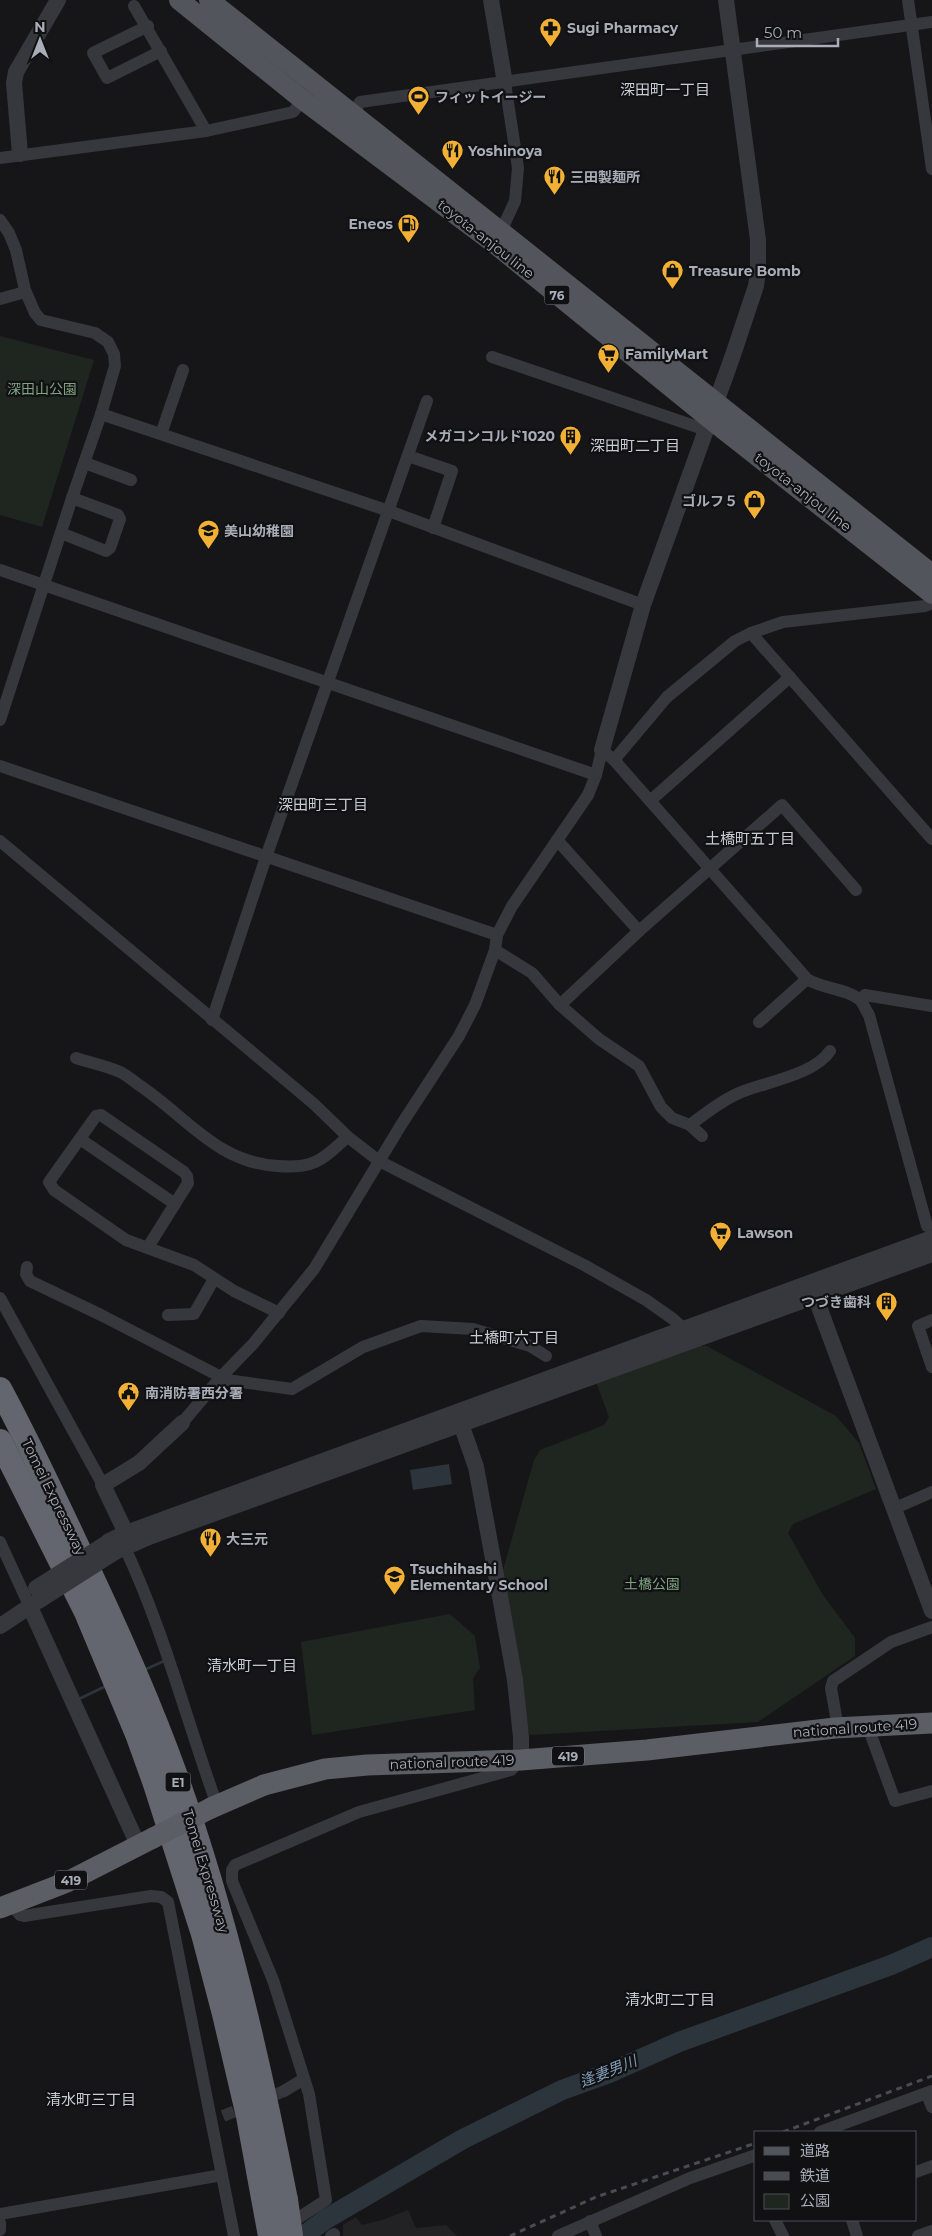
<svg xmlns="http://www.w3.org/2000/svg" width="932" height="2236" font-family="Montserrat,'Noto Sans JP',sans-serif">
  <rect width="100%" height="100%" fill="#161618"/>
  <path fill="#222225" d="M 408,2210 L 416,2228 L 446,2225 L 457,2236 L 343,2236 L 343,2225 L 356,2217 L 362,2225 L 382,2220 Z"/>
  <g fill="#1e261f">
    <path d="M 0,336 L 94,360 L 42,527 L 0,515 Z"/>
    <path d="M 691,1346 L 707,1346 L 836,1416 L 859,1443 L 876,1489 L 793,1524 L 788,1533 L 823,1595 L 855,1638 L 855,1656 L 758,1722 L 530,1735 L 527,1728 L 503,1570 L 534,1460 L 540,1450 L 604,1425 L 609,1417 L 596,1382 Z"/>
    <path d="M 450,1614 L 475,1636 L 480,1668 L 473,1678 L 475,1710 L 312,1735 L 301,1642 Z"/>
  </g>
  <path fill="#2c353c" d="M 449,1464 L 452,1484 L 413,1490 L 410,1470 Z"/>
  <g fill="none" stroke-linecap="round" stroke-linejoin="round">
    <g stroke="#2c353c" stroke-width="3">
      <path d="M 144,1670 L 164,1661"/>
      <path d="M 81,1698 L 106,1686"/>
    </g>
    <path stroke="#2c353c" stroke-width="20" d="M 303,2236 L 326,2219 L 463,2139 L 562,2090 L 609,2073 L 679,2042 L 891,1965 L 932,1947"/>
    <path stroke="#333438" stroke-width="12" stroke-dasharray="12 6" stroke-linecap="butt" d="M 223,2116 L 284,2091"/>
    <g stroke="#37383d" stroke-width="12">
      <path d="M 908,0 L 932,169"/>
      <path d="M 134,6 L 206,131"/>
      <path d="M 148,26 L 93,53 L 107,78 L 161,51"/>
      <path d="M 353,114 L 360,102 L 932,22"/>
      <path d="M 0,158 L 206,131 L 293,112 L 303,100"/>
      <path d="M 0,220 L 9,233 L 16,250 L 25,290 L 35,313 L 41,320 L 95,333 L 108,342 L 114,354 L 115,366 L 101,414 L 72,498 L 0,720"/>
      <path d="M 498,238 L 515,201 L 518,168 L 505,83"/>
      <path d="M 0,299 L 25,292"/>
      <path d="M 492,357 L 706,430"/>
      <path d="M 101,414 L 389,511 L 643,605"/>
      <path d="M 161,434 L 183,370"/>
      <path d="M 408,456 L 452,471 L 433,528"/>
      <path d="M 85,463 L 131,480"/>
      <path d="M 61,533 L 106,551 L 110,548 L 120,519 L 118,515 L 72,498"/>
      <path d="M 0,570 L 596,775"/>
      <path d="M 751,633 L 932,839"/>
      <path d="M 614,760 L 667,697 L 735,641 L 751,633 L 783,622 L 925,606 L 932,603"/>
      <path d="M 0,766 L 497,935"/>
      <path d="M 650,801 L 790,677"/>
      <path d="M 557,840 L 639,931 L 782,805 L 856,890"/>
      <path d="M 0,841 L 314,1104 L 348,1137 L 379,1161 L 584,1265 L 646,1300 L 673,1319 L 683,1328"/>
      <path d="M 495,950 L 532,973 L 560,1005 L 639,931"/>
      <path d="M 862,1002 L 865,995 L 932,1006"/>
      <path d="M 560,1005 L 599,1039 L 639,1066 L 661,1107 L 672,1118 L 690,1125 L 702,1136"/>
      <path d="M 212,1020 L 266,857 L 427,401"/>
      <path d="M 759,1022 L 807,979"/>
      <path d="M 76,1058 C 91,1063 107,1066 120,1072 C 127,1075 133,1081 139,1085 C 186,1116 217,1163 278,1166 C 290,1167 304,1167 315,1162 C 329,1156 337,1145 348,1137"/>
      <path d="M 690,1125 C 706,1113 721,1101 739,1093 C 765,1082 814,1075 830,1051"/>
      <path d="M 80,1139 L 175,1204"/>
      <path d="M 148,1247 L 188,1183 L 187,1176 L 184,1172 L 101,1115 L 96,1116 L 49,1182 L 54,1190 L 126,1240 L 194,1265 L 234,1291 L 279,1313"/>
      <path d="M 27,1267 L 26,1274 L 30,1281 L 101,1315 L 227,1380 L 292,1389 L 363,1347 L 421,1326 L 473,1329 L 530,1346 L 546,1356"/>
      <path d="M 0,1298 L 103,1485"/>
      <path d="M 168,1315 L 194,1314 L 214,1279"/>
      <path d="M 932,1320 L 918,1326 L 932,1367"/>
      <path d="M 182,1423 L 221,1377 L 253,1344 L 314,1269 L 401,1125 L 459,1036 L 475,1005 L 495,950 L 497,935 L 512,906 L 588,795 L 596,775 L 602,750 L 614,760 L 807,979 C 822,989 850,989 861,1001 C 864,1005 866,1011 869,1015 L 927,1226"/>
      <path d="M 893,1509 L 932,1492"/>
      <path d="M 0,1542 L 30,1607"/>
      <path d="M 125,1548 C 164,1631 186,1719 217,1805"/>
      <path d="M 868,1727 L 895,1801 L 932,1791"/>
      <path d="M 838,1728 L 831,1688 L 833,1681 L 891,1642 L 932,1627"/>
      <path d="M 12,1905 L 20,1915 L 24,1916 L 151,1896 L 161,1897 L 168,1902 L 234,2236"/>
      <path d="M 284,2091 L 304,2079"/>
      <path d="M 927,2094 L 932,2107"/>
      <path d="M 820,2132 L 932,2091"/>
      <path d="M 916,2172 L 932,2166"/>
      <path d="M 0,2214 L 222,2175"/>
      <path d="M 775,2220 L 783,2236"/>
      <path d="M 852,2220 L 857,2236"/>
      <path d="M 590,2221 L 596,2236"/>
      <path d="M 0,2223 L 0,2230"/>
      <path d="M 286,2226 L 326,2200 L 309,2094 L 273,1980 L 232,1881 L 232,1870 L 235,1865 L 359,1812 L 511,1770 L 519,1762"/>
      <path d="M 331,2236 L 334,2234 L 334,2236"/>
      <path d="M 558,2236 L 690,2178 L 756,2155"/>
      <path d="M 918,2236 L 932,2231"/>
    </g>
    <g stroke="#37383d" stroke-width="16">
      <path d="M 491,0 L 505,83"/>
      <path d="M 20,154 L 14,83 L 16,72 L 58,0"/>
      <path d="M 602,750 L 643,605 L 733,355 L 756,286 L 758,271 L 758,240 L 726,0"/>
      <path d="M 812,1288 L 932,1611"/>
      <path d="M 461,1424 L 476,1467 L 501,1602 L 515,1680 L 521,1737 L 521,1760"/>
      <path d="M 126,1533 L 103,1485 L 139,1463 L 182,1423"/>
      <path d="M 109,1541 L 126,1533 L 932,1238"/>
      <path d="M 115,1552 L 149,1537 L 932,1254"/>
      <path d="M 30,1607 L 138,1845"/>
      <path d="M 0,1626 L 38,1601"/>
    </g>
    <g stroke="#53555c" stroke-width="20">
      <path d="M 179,0 L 303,100 L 495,244 L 710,419 L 932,594"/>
      <path d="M 209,0 L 932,574"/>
    </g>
    <g stroke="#5b5e65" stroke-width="21">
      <path d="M 211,1808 L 264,1785 L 325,1769 L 367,1765 L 521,1760 L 647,1750 L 835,1728 L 932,1723"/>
      <path d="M 0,1908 L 67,1882 L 153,1838"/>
    </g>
    <g stroke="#63666e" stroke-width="24">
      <path d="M 0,1389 C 27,1439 51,1490 75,1541 C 112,1618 147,1695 176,1776 C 225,1914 258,2057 286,2200"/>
      <path d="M 0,1441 L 86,1612 L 137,1734 L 155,1784 L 203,1934 L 224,2014 L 248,2116 L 270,2236"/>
    </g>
    <g stroke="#4a4c52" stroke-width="3" stroke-dasharray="6 5" stroke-linecap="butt">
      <path d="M 783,2132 L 932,2076"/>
      <path d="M 510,2236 L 596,2197 L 756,2143"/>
    </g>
    <g stroke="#37383d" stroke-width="16">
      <path d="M 36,1588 L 110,1541"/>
      <path d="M 40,1600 L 115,1552"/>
    </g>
    <path stroke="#5b5e65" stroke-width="21" d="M 153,1838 L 211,1808"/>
    <path stroke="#63666e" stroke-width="24" d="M 286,2200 L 291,2236"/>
  </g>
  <defs>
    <symbol id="pharmacy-pin" viewBox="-11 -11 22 30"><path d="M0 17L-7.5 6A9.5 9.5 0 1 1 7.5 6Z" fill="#f2b134" stroke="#111113"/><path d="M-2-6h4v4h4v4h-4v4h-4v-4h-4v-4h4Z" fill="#111"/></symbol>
    <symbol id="stadium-pin" viewBox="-11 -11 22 30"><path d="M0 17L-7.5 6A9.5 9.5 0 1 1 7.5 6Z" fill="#f2b134" stroke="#111113"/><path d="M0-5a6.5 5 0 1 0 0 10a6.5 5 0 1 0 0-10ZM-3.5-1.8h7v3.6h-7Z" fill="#111"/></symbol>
    <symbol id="restaurant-pin" viewBox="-11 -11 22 30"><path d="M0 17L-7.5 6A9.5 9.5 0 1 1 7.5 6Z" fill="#f2b134" stroke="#111113"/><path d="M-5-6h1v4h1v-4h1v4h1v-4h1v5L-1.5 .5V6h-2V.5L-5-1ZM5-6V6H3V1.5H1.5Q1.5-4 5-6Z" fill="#111"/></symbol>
    <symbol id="fuel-pin" viewBox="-11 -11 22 30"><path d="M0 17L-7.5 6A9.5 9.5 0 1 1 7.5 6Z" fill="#f2b134" stroke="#111113"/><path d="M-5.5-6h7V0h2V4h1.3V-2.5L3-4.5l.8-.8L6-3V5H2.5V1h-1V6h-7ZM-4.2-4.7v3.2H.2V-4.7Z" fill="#111"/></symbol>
    <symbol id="shop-pin" viewBox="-11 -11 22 30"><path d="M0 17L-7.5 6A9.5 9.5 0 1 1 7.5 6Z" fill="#f2b134" stroke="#111113"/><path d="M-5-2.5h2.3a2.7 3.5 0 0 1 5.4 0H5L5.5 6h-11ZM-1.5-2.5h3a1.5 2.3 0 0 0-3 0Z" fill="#111"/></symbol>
    <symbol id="supermarket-pin" viewBox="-11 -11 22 30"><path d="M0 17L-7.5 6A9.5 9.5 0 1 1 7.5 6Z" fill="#f2b134" stroke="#111113"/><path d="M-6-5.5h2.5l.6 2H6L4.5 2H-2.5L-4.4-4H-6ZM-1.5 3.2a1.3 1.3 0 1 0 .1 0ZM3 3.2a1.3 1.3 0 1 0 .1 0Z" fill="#111"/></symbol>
    <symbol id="building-pin" viewBox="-11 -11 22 30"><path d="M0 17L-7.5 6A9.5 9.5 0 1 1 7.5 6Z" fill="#f2b134" stroke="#111113"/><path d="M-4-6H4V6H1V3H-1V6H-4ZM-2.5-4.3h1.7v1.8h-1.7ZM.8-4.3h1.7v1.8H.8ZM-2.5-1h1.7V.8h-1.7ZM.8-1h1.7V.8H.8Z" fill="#111"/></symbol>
    <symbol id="school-pin" viewBox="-11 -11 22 30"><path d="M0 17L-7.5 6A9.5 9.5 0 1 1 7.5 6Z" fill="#f2b134" stroke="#111113"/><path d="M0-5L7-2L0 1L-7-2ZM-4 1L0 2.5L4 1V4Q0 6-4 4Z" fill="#111"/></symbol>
    <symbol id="civic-pin" viewBox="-11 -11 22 30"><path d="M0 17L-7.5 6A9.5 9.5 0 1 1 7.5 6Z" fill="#f2b134" stroke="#111113"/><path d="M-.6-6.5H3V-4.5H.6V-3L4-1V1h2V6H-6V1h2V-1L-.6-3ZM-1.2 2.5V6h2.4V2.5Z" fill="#111"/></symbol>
  </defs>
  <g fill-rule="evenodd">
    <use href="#pharmacy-pin" x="538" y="16" width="25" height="34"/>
    <use href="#stadium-pin" x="406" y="84" width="25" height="34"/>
    <use href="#restaurant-pin" x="440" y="138" width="25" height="34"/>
    <use href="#restaurant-pin" x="542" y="164" width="25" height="34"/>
    <use href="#fuel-pin" x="396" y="212" width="25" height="34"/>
    <use href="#shop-pin" x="660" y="258" width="25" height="34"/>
    <use href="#supermarket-pin" x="596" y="342" width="25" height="34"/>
    <use href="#building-pin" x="558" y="424" width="25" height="34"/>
    <use href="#shop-pin" x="742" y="488" width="25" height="34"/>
    <use href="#school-pin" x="196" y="518" width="25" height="34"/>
    <use href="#supermarket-pin" x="708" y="1220" width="25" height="34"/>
    <use href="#building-pin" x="874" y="1290" width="25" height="34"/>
    <use href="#civic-pin" x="116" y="1380" width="25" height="34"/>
    <use href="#restaurant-pin" x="198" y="1526" width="25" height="34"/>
    <use href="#school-pin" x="382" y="1564" width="25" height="34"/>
  </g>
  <g text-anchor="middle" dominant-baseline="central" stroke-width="4.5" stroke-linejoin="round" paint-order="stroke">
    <g fill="#111113" stroke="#7b7e86" stroke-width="1">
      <rect x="544.5" y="285.5" width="25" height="19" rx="4"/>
      <rect x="552" y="1746.5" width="32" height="19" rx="4"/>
      <rect x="165.5" y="1772.5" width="25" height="19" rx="4"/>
      <rect x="55" y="1870.5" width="32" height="19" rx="4"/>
    </g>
    <g font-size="12" font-weight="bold" fill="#a8adb8">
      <text x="557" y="295">76</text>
      <text x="568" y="1756">419</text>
      <text x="178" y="1782">E1</text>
      <text x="71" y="1880">419</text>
    </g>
    <g font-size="14" font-weight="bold" fill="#a8adb8" stroke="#111113" text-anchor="start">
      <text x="567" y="28">Sugi Pharmacy</text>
      <text x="435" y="97">フィットイージー</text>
      <text x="468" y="151">Yoshinoya</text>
      <text x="570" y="177">三田製麺所</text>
      <text x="393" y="224" text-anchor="end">Eneos</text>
      <text x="689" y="271">Treasure Bomb</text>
      <text x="625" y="354">FamilyMart</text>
      <text x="555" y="436" text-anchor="end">メガコンコルド1020</text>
      <text x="738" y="501" text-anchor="end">ゴルフ５</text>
      <text x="224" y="531">美山幼稚園</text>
      <text x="737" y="1233">Lawson</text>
      <text x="871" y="1302" text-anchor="end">つづき歯科</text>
      <text x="145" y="1393">南消防署西分署</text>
      <text x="226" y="1539">大三元</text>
      <text x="410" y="1569">Tsuchihashi<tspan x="410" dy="16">Elementary School</tspan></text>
    </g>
    <g font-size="14" fill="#a8adb8" stroke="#111113">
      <text transform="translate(486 239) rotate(38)">toyota-anjou line</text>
      <text transform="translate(803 492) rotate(38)">toyota-anjou line</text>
      <text transform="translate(54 1497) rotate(64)">Tomei Expressway</text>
      <text transform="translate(855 1728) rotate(-4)">national route 419</text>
      <text transform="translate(452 1762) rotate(-2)">national route 419</text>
      <text transform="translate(206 1871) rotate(73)">Tomei Expressway</text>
    </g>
    <g font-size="14" fill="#7fa381" stroke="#111113">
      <text x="42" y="389">深田山公園</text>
      <text x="652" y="1584">土橋公園</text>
    </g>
    <g font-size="15" fill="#c9ccd4" stroke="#111113">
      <text x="665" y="89">深田町一丁目</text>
      <text x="635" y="445">深田町二丁目</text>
      <text x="323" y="804">深田町三丁目</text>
      <text x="750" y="838">土橋町五丁目</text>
      <text x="514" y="1337">土橋町六丁目</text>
      <text x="252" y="1665">清水町一丁目</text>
      <text x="670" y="1999">清水町二丁目</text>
      <text x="91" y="2099">清水町三丁目</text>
    </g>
    <g font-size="15" font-style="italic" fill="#7f9bb3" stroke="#111113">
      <text transform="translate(608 2071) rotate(-22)">逢妻男川</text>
    </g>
  </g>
  <rect x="754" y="2131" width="162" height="90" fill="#111113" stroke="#4d4f55"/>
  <rect x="764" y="2147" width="25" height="8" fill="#53555c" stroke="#4d4f55"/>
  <text x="800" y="2156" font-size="15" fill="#a8adb8">道路</text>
  <rect x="764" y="2172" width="25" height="8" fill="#4a4c52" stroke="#4d4f55"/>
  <text x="800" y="2181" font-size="15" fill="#a8adb8">鉄道</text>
  <rect x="764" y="2194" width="25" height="15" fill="#1e261f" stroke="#4d4f55"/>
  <text x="800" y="2206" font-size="15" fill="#a8adb8">公園</text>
  <g transform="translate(40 40)" stroke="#111113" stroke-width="4" paint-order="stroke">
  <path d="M0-4L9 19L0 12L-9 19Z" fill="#a8adb8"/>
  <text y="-8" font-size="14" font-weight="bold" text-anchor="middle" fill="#a8adb8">N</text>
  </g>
  <path d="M757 38v8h81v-8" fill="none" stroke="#a8adb8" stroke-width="2.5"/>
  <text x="764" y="38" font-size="15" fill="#a8adb8" stroke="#111113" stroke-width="4" paint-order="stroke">50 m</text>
</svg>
